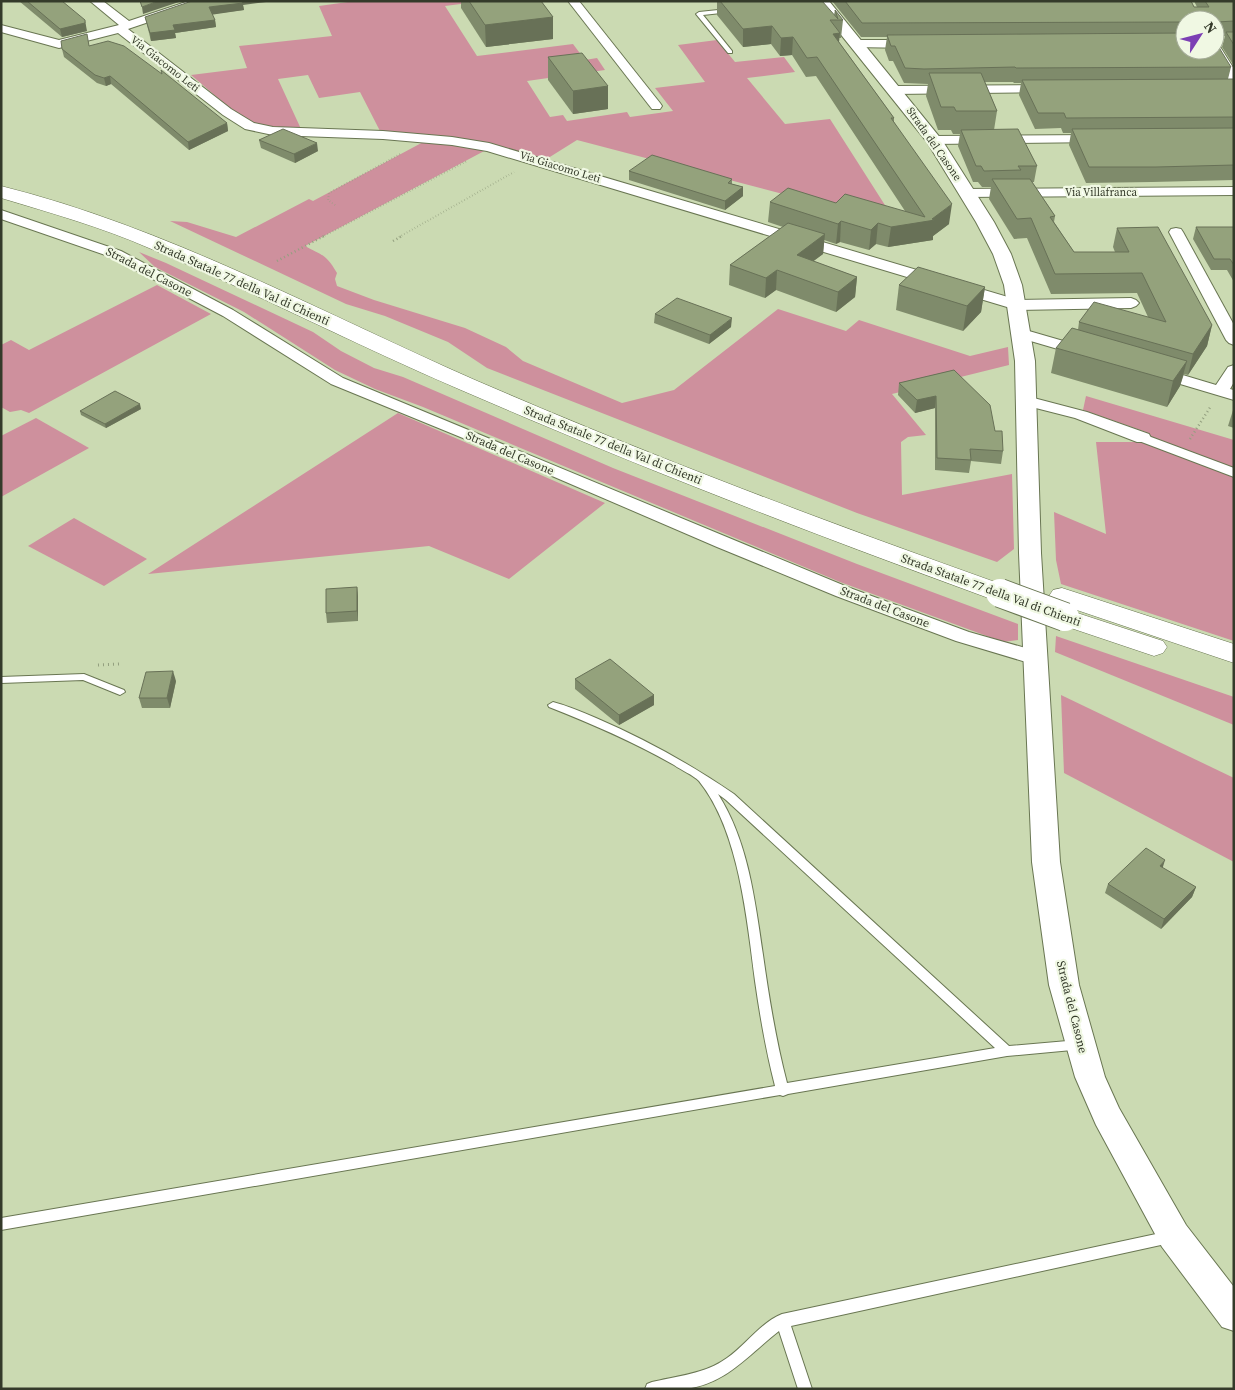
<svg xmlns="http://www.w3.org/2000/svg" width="1235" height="1390" font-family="'Source Serif 4',serif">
  <rect width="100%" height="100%" fill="#cbdab2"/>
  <g fill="#ce909d">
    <path d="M 355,1 L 484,1 L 445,6 L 477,56 L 573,44 L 585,60 L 597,58 L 605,70 L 527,81 L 550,117 L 563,115 L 567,121 L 627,112 L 630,117 L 673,111 L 655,88 L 705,82 L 678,45 L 717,40 L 735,62 L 784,57 L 795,72 L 747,78 L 785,124 L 830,119 L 897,224 L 577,140 L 545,160 L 491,145 L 380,131 L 360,92 L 319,98 L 308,75 L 278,79 L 301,129 C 286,128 268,129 254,123 C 230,112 211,91 191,75 L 247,68 L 239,46 L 332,36 L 319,6 Z"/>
    <path d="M 427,140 L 488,149 L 305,246 C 323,256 326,254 337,273 L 335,279 L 337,286 L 374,300 L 465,328 L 506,347 L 523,361 L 622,403 L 674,390 L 778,309 L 846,331 L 859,320 L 970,356 L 1008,347 L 1009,365 L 892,394 L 926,435 L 908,437 L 901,442 L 902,495 L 1012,474 L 1014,549 L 997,562 L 857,513 L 487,368 L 448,342 L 385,316 L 346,304 L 170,221 L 187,222 L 236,237 L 309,199 L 313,201 Z"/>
    <path d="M 139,252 L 166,263 L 313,332 L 341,351 L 374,368 L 403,377 L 613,468 L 857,564 L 1018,624 L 1018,640 L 1003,642 L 840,582 L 423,407 L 375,389 L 335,370 L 244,312 L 155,267 Z"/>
    <path d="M 157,285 L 211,314 L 29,413 L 21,410 L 10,412 L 1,407 L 1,345 L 11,340 L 29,350 Z"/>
    <path d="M 1086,396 L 1234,440 L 1234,641 L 1061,584 L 1056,560 L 1054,512 L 1106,534 L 1096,442 L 1140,442 L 1146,432 L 1083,410 Z"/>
    <path d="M 398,413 L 605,503 L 509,579 L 429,546 L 148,574 Z"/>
    <path d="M 36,418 L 89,448 L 1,497 L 1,436 Z"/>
    <path d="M 74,518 L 147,559 L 104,586 L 28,546 Z"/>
    <path d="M 1056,636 L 1234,697 L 1234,725 L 1055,652 Z"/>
    <path d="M 1061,695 L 1234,778 L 1234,862 L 1064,773 Z"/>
  </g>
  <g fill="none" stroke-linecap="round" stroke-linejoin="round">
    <defs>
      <g id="service">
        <path d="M 728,9 L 731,11 L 730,12 L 703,15 L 732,51 L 732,53 L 728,53 L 696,14 L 699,12 Z"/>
        <path d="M 84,674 L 124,690 L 125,692 L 120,695 L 83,680 L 1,683 L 1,677 Z"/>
        <path d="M 553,702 C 568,706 582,712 596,718 C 645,739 690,764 734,794 L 1009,1046 L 1079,1040 L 1083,1041 L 1085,1045 L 1083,1049 L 1007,1056 L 788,1094 L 783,1096 L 780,1095 L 1,1230 L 1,1218 L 775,1086 C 766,1051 760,1016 755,981 C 747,920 739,830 699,781 C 693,775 681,770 674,765 C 634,742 592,724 549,707 L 548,705 ZM 718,794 L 726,800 L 995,1048 L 787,1083 C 776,1041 769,998 763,955 C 755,900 748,841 718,794 Z"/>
        <path d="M 1170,1231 L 1175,1233 L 1177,1237 L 1175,1241 L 1170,1243 L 791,1326 L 812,1389 L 798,1389 L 779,1331 C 748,1355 725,1385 684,1389 C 671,1390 658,1389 645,1389 L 647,1384 L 652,1382 C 677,1376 705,1374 727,1358 C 746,1345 760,1323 782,1314 Z"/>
      </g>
      <path id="pedestrian" d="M 1143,434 L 1234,468 L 1234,477 L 1139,441 L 1137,438 Z"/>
      <g id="minor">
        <path d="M 90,1 L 103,1 L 129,21 L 189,1 L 206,1 L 205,3 L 128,29 L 231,109 L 254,123 L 273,127 L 383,131 L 452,137 L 489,143 L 1018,300 L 1131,298 L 1136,300 L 1139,303 L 1136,306 L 1131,308 L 1017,310 L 487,151 L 452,145 L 383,139 L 273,135 L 245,129 L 223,115 L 118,33 L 59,48 L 1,32 L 1,25 L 59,40 L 119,25 Z"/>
        <path d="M 568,1 L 579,1 L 660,103 L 662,106 L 660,109 L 652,109 Z"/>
        <path d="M 856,40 L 913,40 L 919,44 L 913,48 L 852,47 L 850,44 L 852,41 Z"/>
        <path d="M 1215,44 L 1219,45 L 1234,69 L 1234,84 L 1230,83 L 1210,50 L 1215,50 Z"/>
        <path d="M 1047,85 L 1053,89 L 1051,92 L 895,94 L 889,90 L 895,86 Z"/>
        <path d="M 1097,135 L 1104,139 L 1102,142 L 934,144 L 927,140 L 934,136 Z"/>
        <path d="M 1234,187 L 1234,195 L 968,197 L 961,193 L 968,189 Z"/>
        <path d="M 1,210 L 121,251 L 233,310 L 343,378 L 850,588 L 969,632 L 1043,653 L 1046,658 L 1043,663 L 1036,665 L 956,641 L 836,596 L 717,547 L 480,445 L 331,384 L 223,316 L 111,257 L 1,219 Z"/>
        <path d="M 1176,228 L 1181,229 L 1183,232 L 1234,325 L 1234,345 L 1229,343 L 1226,340 L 1169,232 L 1171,229 Z"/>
        <path d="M 1022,329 L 1091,349 L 1093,352 L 1091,355 L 1085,357 L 1017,337 L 1014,334 L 1017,331 Z"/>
        <path d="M 1234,365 L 1234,382 L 1230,389 L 1234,390 L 1234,400 L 1150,375 L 1148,372 L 1150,369 L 1156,367 L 1216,385 L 1228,367 Z"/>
        <path d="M 1026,396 L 1087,412 L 1149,434 L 1151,438 L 1149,442 L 1137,442 L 1075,418 L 1020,404 L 1018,401 L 1020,398 Z"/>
      </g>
      <path id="tertiary" d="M 814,1 L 829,1 L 942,140 L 994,222 L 1011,254 L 1022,285 L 1035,361 L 1041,553 L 1060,862 L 1079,985 L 1105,1077 L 1119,1108 L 1186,1225 L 1234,1287 L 1234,1331 L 1222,1327 L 1162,1247 L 1096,1125 L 1075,1077 L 1049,985 L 1032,862 L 1019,553 L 1015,361 L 1004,285 L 993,254 L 976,222 L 927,142 Z"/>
      <g id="trunk">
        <path d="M 1,186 C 166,227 320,312 475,380 C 650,456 829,523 1009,587 L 1013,593 L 1009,599 L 1000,601 L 991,599 C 813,534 636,466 461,390 C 356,345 254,292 149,248 C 101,227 51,213 1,198 Z"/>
        <path d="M 1062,588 L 1234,644 L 1234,663 L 1053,602 L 1049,596 L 1053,590 Z"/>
        <path d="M 1065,609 L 1163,641 L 1167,647 L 1163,653 L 1154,656 L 1056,623 L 1052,617 L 1056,611 Z"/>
      </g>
    </defs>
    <use href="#service" stroke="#697652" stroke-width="2"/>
    <use href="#pedestrian" stroke="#697652" stroke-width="2"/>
    <use href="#minor" stroke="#697652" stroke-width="2"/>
    <use href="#tertiary" stroke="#697652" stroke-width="2"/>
    <use href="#trunk" stroke="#697652" stroke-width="1"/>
    <g stroke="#939f7f" stroke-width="2" stroke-dasharray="0.5 2.5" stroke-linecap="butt">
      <path d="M 335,205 L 328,200 L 329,193 L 402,153"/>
      <path d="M 322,237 L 467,161"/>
      <path d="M 399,237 L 514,172"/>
    </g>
    <g stroke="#939f7f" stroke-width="2.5" stroke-dasharray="1 3" stroke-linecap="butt">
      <path d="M 393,241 L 402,236"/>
      <path d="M 277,261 L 324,236"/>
      <path d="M 1190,439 L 1211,406"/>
    </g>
    <path stroke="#939f7f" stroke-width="3" stroke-dasharray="1 4" stroke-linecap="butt" d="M 98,665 L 120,664"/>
    <use href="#service" fill="#fff" fill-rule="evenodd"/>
    <use href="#pedestrian" fill="#fff" fill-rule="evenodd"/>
    <use href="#minor" fill="#fff" fill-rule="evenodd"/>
    <use href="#tertiary" fill="#fff" fill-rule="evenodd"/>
    <use href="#trunk" fill="#fff" fill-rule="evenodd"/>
    <defs>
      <path id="trunk-bridge" d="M 1000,593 L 1065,617"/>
    </defs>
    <use href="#trunk-bridge" stroke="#697652" stroke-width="30" stroke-linecap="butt"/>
    <use href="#trunk-bridge" stroke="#fff" stroke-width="28"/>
  </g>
  <g fill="#7f8b6b">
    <path d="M 19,1 L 62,1 L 87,31 L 62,37 Z"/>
    <path d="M 461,1 L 541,1 L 553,17 L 553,39 L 486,47 L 461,8 Z"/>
    <path d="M 717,1 L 834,15 L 835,10 L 843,20 L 841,38 L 839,38 L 839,42 L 894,118 L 894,122 L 949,224 L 933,236 L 933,240 L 888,247 L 876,244 L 869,250 L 840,242 L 836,244 L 824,240 L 823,254 L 813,261 L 857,277 L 855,297 L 836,312 L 776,290 L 765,298 L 729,285 L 730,265 L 783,227 L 768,222 L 770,202 L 836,203 L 905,211 L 816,76 L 806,77 L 792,55 L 780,56 L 771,44 L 743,47 L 717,15 Z"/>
    <path d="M 832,1 L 1191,1 L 1194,7 L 1197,7 L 1194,1 L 1234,1 L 1234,66 L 1222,47 L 1225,36 L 1216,37 L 1215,20 L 1185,20 L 1185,50 L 1231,67 L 1228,79 L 1234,79 L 1234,180 L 1152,182 L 1086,183 L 1069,145 L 1071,133 L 1063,133 L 1061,128 L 1035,129 L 1019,95 L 1021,83 L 1014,83 L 1013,82 L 985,82 L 997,111 L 994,130 L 1037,166 L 1034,182 L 1032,182 L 1055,216 L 1054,222 L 1074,252 L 1115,252 L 1113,247 L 1117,228 L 1212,325 L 1207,346 L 1188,375 L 1184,374 L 1180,386 L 1167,407 L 1051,373 L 1056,348 L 1078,330 L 1079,322 L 1148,317 L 1137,293 L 1051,294 L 1027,238 L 1014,239 L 989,199 L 991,187 L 982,187 L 978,182 L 973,182 L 958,146 L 960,134 L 953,134 L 951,130 L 938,130 L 926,96 L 928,84 L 904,83 L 893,61 L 889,61 L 885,50 L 887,37 L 861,37 Z"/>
    <path d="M 243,5 L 244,10 L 212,14 L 215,20 L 216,27 L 175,33 L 176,38 L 151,41 L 145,17 Z"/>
    <path d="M 89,46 L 227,123 L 228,131 L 189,150 L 111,84 L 106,86 L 97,83 L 64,57 L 62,49 Z"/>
    <path d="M 548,57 L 608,86 L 608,109 L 573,114 L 548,80 Z"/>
    <path d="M 259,140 L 318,151 L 295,163 L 261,148 Z"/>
    <path d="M 629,171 L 732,179 L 732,184 L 743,187 L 743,196 L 725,210 L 629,180 Z"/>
    <path d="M 1196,227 L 1234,227 L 1234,282 L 1227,270 L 1211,270 L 1193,239 Z"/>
    <path d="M 899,285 L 985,287 L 981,312 L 963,331 L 896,310 Z"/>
    <path d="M 655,314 L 731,327 L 709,344 L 654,323 Z"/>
    <path d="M 954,370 L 995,431 L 1003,451 L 1001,464 L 971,461 L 969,473 L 935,470 L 935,408 L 915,413 L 898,395 L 899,383 Z"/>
    <path d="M 1234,407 L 1234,428 L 1228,426 Z"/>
    <path d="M 141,409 L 106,428 L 81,415 L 80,411 Z"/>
    <path d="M 357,587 L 358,597 L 358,621 L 327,623 L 326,613 Z"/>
    <path d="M 575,679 L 654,695 L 654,705 L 619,725 L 575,689 Z"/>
    <path d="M 176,681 L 170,708 L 142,708 L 139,698 Z"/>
    <path d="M 1108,884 L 1196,887 L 1192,897 L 1161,929 L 1105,893 Z"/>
  </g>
  <g fill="#687157">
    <path d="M 158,1 L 182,1 L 143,14 L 142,7 Z"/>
    <path d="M 241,1 L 274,1 L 243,5 L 244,10 L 210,15 L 209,7 Z"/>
    <path d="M 553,17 L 553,39 L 486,47 L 485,25 Z"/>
    <path d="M 85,20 L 87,31 L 62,37 L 60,29 Z"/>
    <path d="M 215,20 L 216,27 L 175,33 L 176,38 L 151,41 L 150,33 L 173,25 Z"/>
    <path d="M 772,26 L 771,44 L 743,47 L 743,29 Z"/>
    <path d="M 840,33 L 838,51 L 833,34 Z"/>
    <path d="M 793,37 L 792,55 L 780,56 L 781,38 Z"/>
    <path d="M 110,76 L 111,84 L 106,86 L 104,78 Z"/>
    <path d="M 608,86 L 608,109 L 573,114 L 573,91 Z"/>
    <path d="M 227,123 L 228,131 L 189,150 L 188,142 Z"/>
    <path d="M 317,143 L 318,151 L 295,163 L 294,154 Z"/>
    <path d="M 743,187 L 743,196 L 725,210 L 725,201 Z"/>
    <path d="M 952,204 L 949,224 L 933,236 L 933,240 L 888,247 L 891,227 L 932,219 Z"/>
    <path d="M 841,221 L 840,242 L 836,244 L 838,224 Z"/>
    <path d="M 878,223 L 876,244 L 869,250 L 871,230 Z"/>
    <path d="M 825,234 L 823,254 L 795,275 L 797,255 Z"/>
    <path d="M 777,270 L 776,290 L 765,298 L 766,278 Z"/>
    <path d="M 857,277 L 855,297 L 836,312 L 838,292 Z"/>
    <path d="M 985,287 L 981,312 L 963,331 L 967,306 Z"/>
    <path d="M 732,318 L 731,327 L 709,344 L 710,335 Z"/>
    <path d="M 1212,325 L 1207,346 L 1188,375 L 1193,354 Z"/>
    <path d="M 1187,361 L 1180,386 L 1167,407 L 1173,381 Z"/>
    <path d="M 936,396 L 935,408 L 915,413 L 917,400 Z"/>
    <path d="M 140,404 L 141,409 L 106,428 L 105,424 Z"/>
    <path d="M 357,587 L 358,597 L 358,621 L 357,611 Z"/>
    <path d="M 173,671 L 176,681 L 170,708 L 167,698 Z"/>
    <path d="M 654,695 L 654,705 L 619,725 L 619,715 Z"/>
    <path d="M 1165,860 L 1162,870 L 1160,866 Z"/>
    <path d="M 1196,887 L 1192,897 L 1161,929 L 1164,919 Z"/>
  </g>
  <g fill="#94a27c" stroke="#687157">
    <path d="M 27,1 L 62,1 L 85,20 L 85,23 L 60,29 Z"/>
    <path d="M 140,1 L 158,1 L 142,7 Z"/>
    <path d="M 192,1 L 242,1 L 243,3 L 209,7 L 215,20 L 173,25 L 175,30 L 150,33 L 145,17 Z"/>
    <path d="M 469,1 L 541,1 L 553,17 L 485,25 Z"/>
    <path d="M 720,1 L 822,1 L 838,19 L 835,10 L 843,20 L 830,20 L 840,33 L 833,34 L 894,118 L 891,118 L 952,204 L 932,219 L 935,220 L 891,227 L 878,223 L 871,230 L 841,221 L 838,224 L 770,202 L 788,188 L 836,203 L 845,194 L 925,217 L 817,57 L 807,58 L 793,37 L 781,38 L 772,26 L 743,29 Z"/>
    <path d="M 845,1 L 1191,1 L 1194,7 L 1209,7 L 1205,1 L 1234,1 L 1234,21 L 1217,22 L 1217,33 L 1215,34 L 1215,20 L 1185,20 L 1185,22 L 862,23 Z"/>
    <path d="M 1226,32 L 1234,32 L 1234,45 Z"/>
    <path d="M 1185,33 L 1185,50 L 1215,50 L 1215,41 L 1231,67 L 1016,68 L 1015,67 L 924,69 L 905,68 L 895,46 L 891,46 L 887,35 Z"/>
    <path d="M 87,34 L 89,46 L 108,41 L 124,46 L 162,74 L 161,70 L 227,123 L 188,142 L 110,76 L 104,78 L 95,75 L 62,49 L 61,41 Z"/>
    <path d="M 582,53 L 608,86 L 573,91 L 548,57 Z"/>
    <path d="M 929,73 L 981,73 L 997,111 L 956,111 L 954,107 L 941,107 Z"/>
    <path d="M 1234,79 L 1234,117 L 1066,118 L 1064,113 L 1038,113 L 1022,80 Z"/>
    <path d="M 1234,128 L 1234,165 L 1156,167 L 1089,167 L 1072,129 Z"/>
    <path d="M 283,129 L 317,143 L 294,154 L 259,140 Z"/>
    <path d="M 1018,129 L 1037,166 L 1018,166 L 1021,170 L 984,171 L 981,166 L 976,166 L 961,130 Z"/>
    <path d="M 652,155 L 732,179 L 728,183 L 743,187 L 725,201 L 629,171 Z"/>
    <path d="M 992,179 L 1030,179 L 1055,216 L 1050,217 L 1074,252 L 1129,252 L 1117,228 L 1158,227 L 1212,325 L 1193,354 L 1079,322 L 1094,302 L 1166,322 L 1142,273 L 1055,274 L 1031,218 L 1017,219 Z"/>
    <path d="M 788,223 L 825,234 L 797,255 L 857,277 L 838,292 L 777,270 L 766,278 L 730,265 Z"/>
    <path d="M 1196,227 L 1234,227 L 1234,265 L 1230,259 L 1214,259 Z"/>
    <path d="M 918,267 L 985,287 L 967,306 L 899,285 Z"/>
    <path d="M 677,298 L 732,318 L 710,335 L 655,314 Z"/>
    <path d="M 1072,328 L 1187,361 L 1173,381 L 1056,348 Z"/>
    <path d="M 954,370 L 990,405 L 995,431 L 1002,431 L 1003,451 L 970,449 L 971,460 L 937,458 L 936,396 L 917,400 L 899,383 Z"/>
    <path d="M 115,391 L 140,404 L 105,424 L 80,411 Z"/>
    <path d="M 357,587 L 357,611 L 326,613 L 326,589 Z"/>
    <path d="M 610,659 L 654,695 L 619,715 L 575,679 Z"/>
    <path d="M 173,671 L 167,698 L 139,698 L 146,672 Z"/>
    <path d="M 1146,848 L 1165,860 L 1160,866 L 1196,887 L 1164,919 L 1108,884 Z"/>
  </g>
  <g text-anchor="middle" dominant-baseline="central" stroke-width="4.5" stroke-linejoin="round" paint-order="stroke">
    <g font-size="11" fill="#343a2a" stroke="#f0f8e3">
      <text transform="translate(165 64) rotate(38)">Via Giacomo Leti</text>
      <text transform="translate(934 144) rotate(55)">Strada del Casone</text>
      <text transform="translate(560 167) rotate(17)">Via Giacomo Leti</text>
      <text x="1101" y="192">Via Villafranca</text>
    </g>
    <g font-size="12" fill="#343a2a" stroke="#f0f8e3">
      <text transform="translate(149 272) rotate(27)">Strada del Casone</text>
      <text transform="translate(242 283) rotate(24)">Strada Statale 77 della Val di Chienti</text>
      <text transform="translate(613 445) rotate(22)">Strada Statale 77 della Val di Chienti</text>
      <text transform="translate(510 453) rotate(23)">Strada del Casone</text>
      <text transform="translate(991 590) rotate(20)">Strada Statale 77 della Val di Chienti</text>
      <text transform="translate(885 607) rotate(21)">Strada del Casone</text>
      <text transform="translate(1072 1007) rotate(76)">Strada del Casone</text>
    </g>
  </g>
  <rect width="1235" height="1390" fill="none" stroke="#343a2a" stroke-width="5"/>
  <g transform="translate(1200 35) rotate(54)"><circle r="24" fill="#f0f8e3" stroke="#a5ac99"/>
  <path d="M0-4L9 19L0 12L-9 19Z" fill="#7c3fb4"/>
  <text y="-8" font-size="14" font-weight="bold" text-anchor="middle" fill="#343a2a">N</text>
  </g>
</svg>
